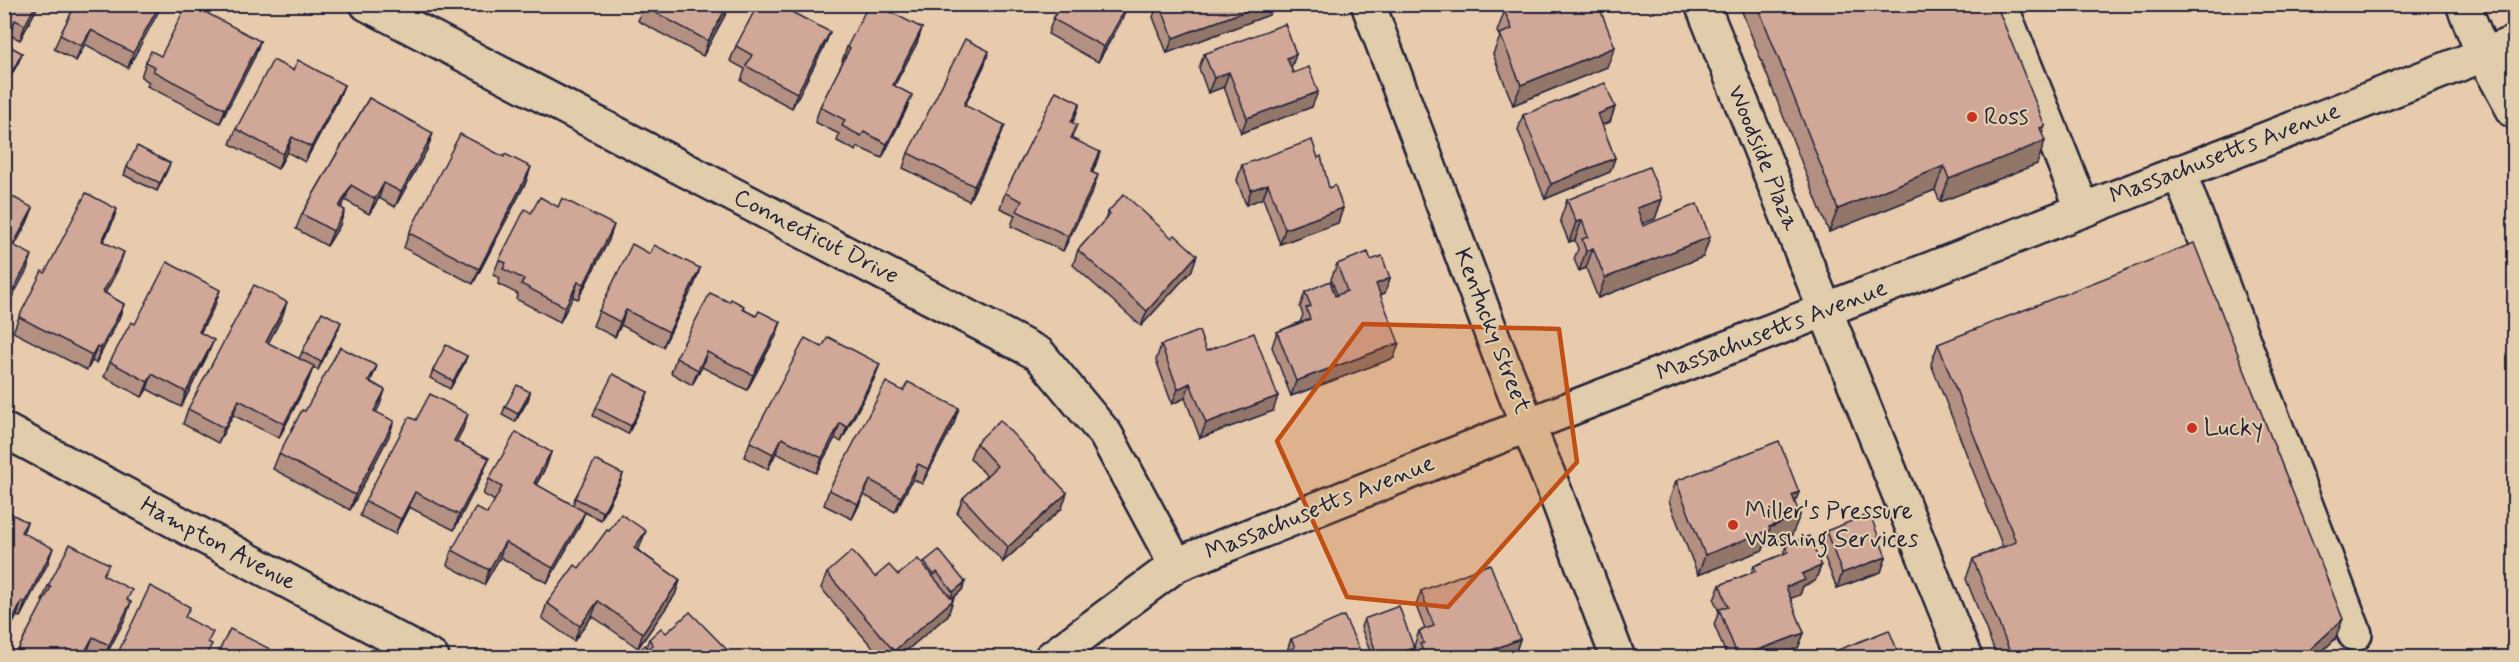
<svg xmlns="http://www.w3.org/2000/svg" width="2519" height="662" font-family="Mynerve,sans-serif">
  <rect width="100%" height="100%" fill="#e7cbac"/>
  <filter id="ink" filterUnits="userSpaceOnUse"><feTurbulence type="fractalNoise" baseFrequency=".0167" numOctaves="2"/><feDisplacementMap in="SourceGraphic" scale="12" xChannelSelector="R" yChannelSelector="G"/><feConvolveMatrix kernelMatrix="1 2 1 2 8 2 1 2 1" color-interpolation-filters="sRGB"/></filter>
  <g filter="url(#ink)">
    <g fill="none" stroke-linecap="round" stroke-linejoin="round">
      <defs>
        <g id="minor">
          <path d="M 367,4 L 1039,354 L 1106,435 L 1176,565"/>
          <path d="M 1368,4 L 1503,364 L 1555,492 L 1618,658"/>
          <path d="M 1702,4 L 1965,658"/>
          <path d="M 2000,4 L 2083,210"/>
          <path d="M 2463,4 L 2483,54 L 2514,111"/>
          <path d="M 2179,172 L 2355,634"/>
          <path d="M 4,430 L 432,658"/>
          <path d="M 1051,658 L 1176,565 L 1528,425 L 2514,43"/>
        </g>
      </defs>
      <use href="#minor" stroke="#22223b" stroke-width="38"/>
      <use href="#minor" stroke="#e1ccab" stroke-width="33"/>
    </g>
    <g fill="#b49082" stroke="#22223b" stroke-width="1.5">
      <path d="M 4,4 L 39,4 L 20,40 L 10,35 L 5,44 L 22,53 L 19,61 L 4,89 Z"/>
      <path d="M 76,4 L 162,4 L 128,68 L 85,44 L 76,61 L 54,49 L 60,35 Z"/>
      <path d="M 644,4 L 731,4 L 703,56 L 638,21 Z"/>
      <path d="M 1158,4 L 1273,4 L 1269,15 L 1167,53 L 1153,17 Z"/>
      <path d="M 1507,4 L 1598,4 L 1607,67 L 1513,105 L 1493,54 L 1500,37 L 1497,32 Z"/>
      <path d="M 1739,4 L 1996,4 L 2042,133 L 2037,164 L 1940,202 L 1935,190 L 1829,232 Z"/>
      <path d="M 785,9 L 830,32 L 824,47 L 792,108 L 741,81 L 745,69 L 730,61 L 736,46 Z"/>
      <path d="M 1053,19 L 1122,20 L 1098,62 L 1048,34 Z"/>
      <path d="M 922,28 L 917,43 L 894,86 L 912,95 L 906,110 L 882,158 L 858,147 L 856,151 L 837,141 L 839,134 L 815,122 L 820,107 L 843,62 L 842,61 L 847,47 Z"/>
      <path d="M 260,41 L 255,56 L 220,123 L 147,86 L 149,82 L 141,77 L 146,62 L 161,56 Z"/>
      <path d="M 989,51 L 984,66 L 965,105 L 999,140 L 969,201 L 903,168 L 908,153 Z"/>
      <path d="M 1204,54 L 1296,54 L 1291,68 L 1312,107 L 1241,133 L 1224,87 L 1208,93 L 1199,68 Z"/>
      <path d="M 293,70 L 344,85 L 338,100 L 305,162 L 287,152 L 278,169 L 230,144 L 236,129 Z"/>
      <path d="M 369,98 L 428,148 L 395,207 L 379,198 L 369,214 L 345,200 L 341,208 L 340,225 L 327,246 L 296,229 L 302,214 Z"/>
      <path d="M 1080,103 L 1072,123 L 1072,139 L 1095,167 L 1092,172 L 1093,190 L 1063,251 L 1011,226 L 1015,215 L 1000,208 L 1005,193 Z"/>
      <path d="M 1615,107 L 1610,122 L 1602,125 L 1615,158 L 1610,172 L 1545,199 L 1518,130 L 1523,115 Z"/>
      <path d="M 504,157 L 526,182 L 473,284 L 404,248 L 409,233 Z"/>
      <path d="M 170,163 L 157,191 L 124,175 L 127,167 Z"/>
      <path d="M 1242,165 L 1329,188 L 1343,208 L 1338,223 L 1280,244 L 1263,198 L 1246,205 L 1237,180 Z"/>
      <path d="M 1662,199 L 1655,219 L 1642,223 L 1643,226 L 1710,237 L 1703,257 L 1598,298 L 1586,268 L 1579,271 L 1574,259 L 1578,249 L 1575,240 L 1569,242 L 1560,220 L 1567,200 Z"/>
      <path d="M 1108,212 L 1192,270 L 1141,326 L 1073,265 L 1078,250 L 1105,220 Z"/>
      <path d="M 531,213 L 609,240 L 578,299 L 573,297 L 560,322 L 516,299 L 518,294 L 498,284 L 500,278 L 493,275 L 499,260 Z"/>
      <path d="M 112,224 L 103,242 L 119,267 L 105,293 L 124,304 L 119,318 L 96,363 L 92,361 L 87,370 L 13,332 L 19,317 Z"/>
      <path d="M 650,254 L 700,268 L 695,283 L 663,347 L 621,325 L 615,337 L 593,326 L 599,311 Z"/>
      <path d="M 1371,260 L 1390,278 L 1385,293 L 1380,295 L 1394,358 L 1291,396 L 1272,347 L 1277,332 L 1300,322 L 1303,315 L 1300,307 L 1305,292 L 1335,296 L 1337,295 L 1331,279 L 1337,264 Z"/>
      <path d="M 287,302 L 282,317 L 268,343 L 299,359 L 302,352 L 338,330 L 318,370 L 313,367 L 308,381 L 279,438 L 233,415 L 218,443 L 183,424 L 188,409 Z"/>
      <path d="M 729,302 L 756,316 L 776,336 L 747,390 L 702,367 L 692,385 L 671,373 L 676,358 Z"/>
      <path d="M 215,305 L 200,333 L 208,354 L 181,407 L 147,389 L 142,397 L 104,377 L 110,362 L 135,324 Z"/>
      <path d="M 1938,344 L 2335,639 L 2316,657 L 1997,657 L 1966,579 L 1973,559 L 2003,547 L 1931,364 Z"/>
      <path d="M 1161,345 L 1206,351 L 1273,411 L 1200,438 L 1185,398 L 1172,404 L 1156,360 Z"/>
      <path d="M 822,347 L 880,364 L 874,379 L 841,442 L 835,438 L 816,473 L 776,453 L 768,469 L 744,457 L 750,442 Z"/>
      <path d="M 467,356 L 464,364 L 450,389 L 430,378 L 433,370 Z"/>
      <path d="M 371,382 L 385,390 L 376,412 L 389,436 L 350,510 L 273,469 L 279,454 L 305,411 Z"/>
      <path d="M 530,392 L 528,400 L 515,422 L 502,415 L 505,407 Z"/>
      <path d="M 648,392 L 645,400 L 628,434 L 593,416 L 596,408 Z"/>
      <path d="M 416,420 L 463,429 L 456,442 L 489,458 L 483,473 L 454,530 L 409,507 L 395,534 L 360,516 L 365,501 Z"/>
      <path d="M 954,423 L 922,484 L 913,479 L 895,512 L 864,495 L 852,519 L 824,505 L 829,490 Z"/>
      <path d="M 976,443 L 1062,508 L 1003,562 L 957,513 L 963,498 L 987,476 L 970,458 Z"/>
      <path d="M 551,452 L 546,467 L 536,485 L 573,505 L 575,498 L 623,474 L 620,482 L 601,520 L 584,512 L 579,527 L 547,583 L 500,557 L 484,585 L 447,565 L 452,550 L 487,514 L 495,501 L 483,494 L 489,479 Z"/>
      <path d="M 1676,481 L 1799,492 L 1795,502 L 1792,535 L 1764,546 L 1763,550 L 1698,575 L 1669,501 Z"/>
      <path d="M 4,510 L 27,522 L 23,533 L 48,563 L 20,617 L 17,616 L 4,640 Z"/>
      <path d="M 1826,531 L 1886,557 L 1881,572 L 1837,588 L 1820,546 Z"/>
      <path d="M 1786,545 L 1821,566 L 1815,581 L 1803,586 L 1800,595 L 1790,598 L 1804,633 L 1798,648 L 1773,657 L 1727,657 L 1714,624 L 1719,612 L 1714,600 L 1720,585 L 1751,573 L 1754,566 L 1783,555 Z"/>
      <path d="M 640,546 L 638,550 L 680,580 L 675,595 L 638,648 L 592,616 L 574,641 L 542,618 L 547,603 L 579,568 Z"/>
      <path d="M 924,562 L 965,582 L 962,590 L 952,599 L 953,600 L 948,615 L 899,657 L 881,657 L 821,588 L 827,573 L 875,577 L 898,575 L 923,565 Z"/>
      <path d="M 104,576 L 128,600 L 126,617 L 105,657 L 98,657 L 87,652 L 85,657 L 15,657 L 18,650 L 44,601 L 42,601 L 48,586 Z"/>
      <path d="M 1421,591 L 1520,639 L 1515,654 L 1506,657 L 1416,657 L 1417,654 L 1414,646 L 1419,631 L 1425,629 L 1416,606 Z"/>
      <path d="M 1364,619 L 1411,656 L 1407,657 L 1372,657 L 1361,627 Z"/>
      <path d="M 666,633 L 734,657 L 632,657 L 646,646 L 649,639 Z"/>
      <path d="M 1291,639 L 1363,657 L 1278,657 L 1279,655 L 1287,651 Z"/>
    </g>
    <g fill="#92766a" stroke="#22223b" stroke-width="1.5">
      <path d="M 36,4 L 39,4 L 20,40 L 25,25 Z"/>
      <path d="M 160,4 L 162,4 L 160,9 L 128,68 L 133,53 Z"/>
      <path d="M 728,4 L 731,4 L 703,56 L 708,41 Z"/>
      <path d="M 1264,4 L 1273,4 L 1269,15 L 1167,53 L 1173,38 Z"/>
      <path d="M 1623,4 L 1631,4 L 1621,8 Z"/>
      <path d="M 1127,6 L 1122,20 L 1098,62 L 1104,47 Z"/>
      <path d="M 15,20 L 10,35 L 4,45 L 8,33 Z"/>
      <path d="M 922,28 L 917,43 L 887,100 L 893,85 Z"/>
      <path d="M 91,30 L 85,44 L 76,61 L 81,46 Z"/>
      <path d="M 830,32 L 824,47 L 792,108 L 797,93 Z"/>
      <path d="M 260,41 L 255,56 L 220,123 L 225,109 Z"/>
      <path d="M 1615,47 L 1607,67 L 1513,105 L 1521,85 Z"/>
      <path d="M 989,51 L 984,66 L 958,120 L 964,105 Z"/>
      <path d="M 22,53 L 19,61 L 4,89 L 4,87 Z"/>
      <path d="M 1296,54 L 1291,69 L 1287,58 Z"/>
      <path d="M 1229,72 L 1224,87 L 1208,93 L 1214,78 Z"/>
      <path d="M 344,85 L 338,100 L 305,162 L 311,147 Z"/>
      <path d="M 1318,92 L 1312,107 L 1241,133 L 1247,118 Z"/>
      <path d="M 912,95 L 906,110 L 882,158 L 887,144 Z"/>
      <path d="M 1080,103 L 1075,118 L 1065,137 L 1071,122 Z"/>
      <path d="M 1615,107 L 1610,122 L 1592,129 L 1598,114 Z"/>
      <path d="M 1005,125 L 999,140 L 969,201 L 974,186 Z"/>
      <path d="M 2045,126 L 2039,143 L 2045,141 L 2037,164 L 1940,202 L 1949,179 Z"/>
      <path d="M 433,133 L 428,148 L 395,207 L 401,192 Z"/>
      <path d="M 292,137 L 287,152 L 278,169 L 283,154 Z"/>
      <path d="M 1100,152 L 1095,167 L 1085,187 L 1091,172 Z"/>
      <path d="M 1615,158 L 1610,172 L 1545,199 L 1551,184 Z"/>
      <path d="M 170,163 L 167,171 L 157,191 L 160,183 Z"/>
      <path d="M 1944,166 L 1935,190 L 1829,232 L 1838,209 Z"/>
      <path d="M 531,167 L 526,182 L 473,284 L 479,269 Z"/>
      <path d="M 1098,175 L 1093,190 L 1063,251 L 1068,236 Z"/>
      <path d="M 384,183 L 379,198 L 369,214 L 375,199 Z"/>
      <path d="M 1268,184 L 1263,198 L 1246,205 L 1251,190 Z"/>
      <path d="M 351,185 L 345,200 L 334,222 L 339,207 Z"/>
      <path d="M 1662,199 L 1655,219 L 1630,228 L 1637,208 Z"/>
      <path d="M 33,208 L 27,223 L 7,260 L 13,245 Z"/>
      <path d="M 1343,208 L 1338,223 L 1280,244 L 1285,229 Z"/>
      <path d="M 117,209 L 112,224 L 96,256 L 102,241 Z"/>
      <path d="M 345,210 L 340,225 L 327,246 L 333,231 Z"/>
      <path d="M 1582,220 L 1575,240 L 1569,242 L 1576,222 Z"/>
      <path d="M 614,225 L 609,240 L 578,299 L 584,284 Z"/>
      <path d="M 1710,237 L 1703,257 L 1598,298 L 1605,278 Z"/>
      <path d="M 1593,248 L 1586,268 L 1579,271 L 1586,251 Z"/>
      <path d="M 124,252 L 119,267 L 98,307 L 103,292 Z"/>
      <path d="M 32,255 L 27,270 L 4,312 L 4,307 Z"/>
      <path d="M 1197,255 L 1192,270 L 1141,326 L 1147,311 Z"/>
      <path d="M 700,268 L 695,283 L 663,347 L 669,332 Z"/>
      <path d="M 1390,278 L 1385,293 L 1371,299 L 1376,284 Z"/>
      <path d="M 578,282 L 573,297 L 560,322 L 565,307 Z"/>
      <path d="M 220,290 L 215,305 L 193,347 L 199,332 Z"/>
      <path d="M 287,302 L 282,317 L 261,357 L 266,342 Z"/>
      <path d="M 124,304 L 119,318 L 96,363 L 101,348 Z"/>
      <path d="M 626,310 L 621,325 L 615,337 L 620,322 Z"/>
      <path d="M 341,322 L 338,330 L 318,370 L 321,362 Z"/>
      <path d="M 781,322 L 776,336 L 747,390 L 753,375 Z"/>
      <path d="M 214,340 L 208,354 L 181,407 L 186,392 Z"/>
      <path d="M 1399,343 L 1394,358 L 1291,396 L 1296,381 Z"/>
      <path d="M 97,346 L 92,361 L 87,370 L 92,355 Z"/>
      <path d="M 707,352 L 702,367 L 692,385 L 698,370 Z"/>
      <path d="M 467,356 L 464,364 L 450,389 L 453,381 Z"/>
      <path d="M 880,364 L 874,379 L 841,442 L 847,427 Z"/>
      <path d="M 314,366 L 308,381 L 279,438 L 284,424 Z"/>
      <path d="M 377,366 L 371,381 L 363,396 L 368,381 Z"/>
      <path d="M 152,374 L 147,389 L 142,397 L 148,382 Z"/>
      <path d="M 1190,383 L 1185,398 L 1172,404 L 1178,389 Z"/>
      <path d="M 385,390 L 380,405 L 369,426 L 374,411 Z"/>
      <path d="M 530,392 L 528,400 L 515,422 L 518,414 Z"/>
      <path d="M 648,392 L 645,400 L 628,434 L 631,426 Z"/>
      <path d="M 1278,396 L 1273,411 L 1200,438 L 1206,423 Z"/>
      <path d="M 239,400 L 233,415 L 218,443 L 224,428 Z"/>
      <path d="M 959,408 L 954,423 L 922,484 L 928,469 Z"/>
      <path d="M 468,414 L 463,429 L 449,456 L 454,441 Z"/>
      <path d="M 394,421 L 389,436 L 350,510 L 355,495 Z"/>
      <path d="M 840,423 L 835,438 L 816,473 L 822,458 Z"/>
      <path d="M 782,438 L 776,453 L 768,469 L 773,454 Z"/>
      <path d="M 551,452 L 546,467 L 528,498 L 534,483 Z"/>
      <path d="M 489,458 L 483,473 L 454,530 L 459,515 Z"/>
      <path d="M 918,464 L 913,479 L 895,512 L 901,497 Z"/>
      <path d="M 623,474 L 620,482 L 601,520 L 603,512 Z"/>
      <path d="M 870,480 L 864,495 L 852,519 L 858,504 Z"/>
      <path d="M 415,492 L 409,507 L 395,534 L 401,519 Z"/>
      <path d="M 1799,492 L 1791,512 L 1792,495 Z"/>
      <path d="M 1067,493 L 1062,508 L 1003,562 L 1008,547 Z"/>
      <path d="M 585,512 L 579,527 L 547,583 L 553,568 Z"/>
      <path d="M 1800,515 L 1792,535 L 1764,546 L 1763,550 L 1698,575 L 1705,555 Z"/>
      <path d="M 646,531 L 640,546 L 629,563 L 634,548 Z"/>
      <path d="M 505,542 L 500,557 L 484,585 L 489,570 Z"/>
      <path d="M 53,548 L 48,563 L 20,617 L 25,603 Z"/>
      <path d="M 1886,557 L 1881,572 L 1837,588 L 1842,573 Z"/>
      <path d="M 1821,566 L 1815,581 L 1803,586 L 1800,595 L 1781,602 L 1786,587 L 1802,574 Z"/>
      <path d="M 680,580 L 675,595 L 638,648 L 643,633 Z"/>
      <path d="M 965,582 L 962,590 L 950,600 L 953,592 Z"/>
      <path d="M 953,600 L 948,615 L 899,657 L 892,657 L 894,651 Z"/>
      <path d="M 22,601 L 17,616 L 4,640 L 10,626 Z"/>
      <path d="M 598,601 L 592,616 L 574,641 L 580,626 Z"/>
      <path d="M 131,602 L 126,617 L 105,657 L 109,645 Z"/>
      <path d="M 2343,619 L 2335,639 L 2316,657 L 2302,657 Z"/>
      <path d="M 1804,633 L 1798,648 L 1773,657 L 1740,657 Z"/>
      <path d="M 93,637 L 85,657 L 82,657 Z"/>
      <path d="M 1520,639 L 1515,654 L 1506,657 L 1474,657 Z"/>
      <path d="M 1414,648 L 1411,656 L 1407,657 L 1388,657 Z"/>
    </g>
    <g fill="#d1a897" stroke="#22223b" stroke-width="1.5">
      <path d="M 4,4 L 36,4 L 25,25 L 15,20 L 8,33 L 4,31 Z"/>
      <path d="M 76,4 L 160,4 L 133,53 L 91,30 L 81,46 L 60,35 Z"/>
      <path d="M 187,4 L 190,4 L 260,41 L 225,109 L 153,71 L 155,67 L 146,62 L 151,51 L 161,56 Z"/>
      <path d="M 644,4 L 728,4 L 708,41 L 643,6 Z"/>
      <path d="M 758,4 L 785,4 L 784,8 L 830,32 L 797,93 L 746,66 L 752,55 L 736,46 Z"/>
      <path d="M 869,4 L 875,4 L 922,28 L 893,85 L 912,95 L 887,144 L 864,132 L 861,136 L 842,126 L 845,120 L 820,107 L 850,48 L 847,47 Z"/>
      <path d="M 1061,4 L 1125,4 L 1127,6 L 1104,47 L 1053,19 Z"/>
      <path d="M 1160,4 L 1264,4 L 1173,38 Z"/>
      <path d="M 1508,4 L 1598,4 L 1615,47 L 1521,85 L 1500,34 L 1512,29 L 1505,12 L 1510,9 Z"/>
      <path d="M 1757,4 L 1996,4 L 2045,126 L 2040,128 L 2045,141 L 1949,179 L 1944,166 L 1838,209 Z"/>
      <path d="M 1285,24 L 1296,54 L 1287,58 L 1293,73 L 1309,67 L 1318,92 L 1247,118 L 1229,72 L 1214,78 L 1204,54 Z"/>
      <path d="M 965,39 L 989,51 L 964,105 L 1005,125 L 974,186 L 908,153 Z"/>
      <path d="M 4,43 L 22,53 L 4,87 Z"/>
      <path d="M 273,60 L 293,70 L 298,60 L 344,85 L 311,147 L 292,137 L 283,154 L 236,129 Z"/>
      <path d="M 1605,83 L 1615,107 L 1598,114 L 1615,158 L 1551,184 L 1523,115 Z"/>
      <path d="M 1056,91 L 1080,103 L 1071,122 L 1077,125 L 1071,138 L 1100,152 L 1091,172 L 1098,175 L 1068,236 L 1017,211 L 1022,201 L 1005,193 Z"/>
      <path d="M 369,98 L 433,133 L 401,192 L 384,183 L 375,199 L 351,185 L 339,207 L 345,210 L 333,231 L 302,214 Z"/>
      <path d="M 460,134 L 504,157 L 505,154 L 531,167 L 479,269 L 409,233 Z"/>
      <path d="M 1312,140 L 1318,158 L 1321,156 L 1329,188 L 1335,185 L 1343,208 L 1285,229 L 1268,184 L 1251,190 L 1242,165 Z"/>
      <path d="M 137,146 L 170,163 L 160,183 L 127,167 Z"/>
      <path d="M 1649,167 L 1662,199 L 1637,208 L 1643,226 L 1697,204 L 1710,237 L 1605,278 L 1593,248 L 1586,251 L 1582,239 L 1588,237 L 1582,220 L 1576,222 L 1567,200 Z"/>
      <path d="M 4,192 L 33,208 L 13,245 L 32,255 L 4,307 Z"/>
      <path d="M 86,193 L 117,209 L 102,241 L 124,252 L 103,292 L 124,304 L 101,348 L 97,346 L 92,355 L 19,317 L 42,271 L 45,273 Z"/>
      <path d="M 1124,194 L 1172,238 L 1175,235 L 1197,255 L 1147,311 L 1078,250 L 1110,214 L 1108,212 Z"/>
      <path d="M 540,197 L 558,207 L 562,198 L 614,225 L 584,284 L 578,282 L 565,307 L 521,284 L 524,279 L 503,269 L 506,263 L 499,260 L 525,209 L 531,213 Z"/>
      <path d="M 2194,243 L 2343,619 L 2302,657 L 2012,657 L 1973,559 L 2016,542 L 1938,344 Z"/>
      <path d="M 632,244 L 650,254 L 654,245 L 700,268 L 669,332 L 626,310 L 620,322 L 599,311 Z"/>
      <path d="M 1368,252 L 1371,260 L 1382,256 L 1390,278 L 1376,284 L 1399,343 L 1296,381 L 1277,332 L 1310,319 L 1306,308 L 1311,306 L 1305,292 L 1330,281 L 1335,296 L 1347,291 L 1337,264 Z"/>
      <path d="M 167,262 L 220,290 L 199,332 L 214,340 L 186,392 L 152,374 L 148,382 L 110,362 L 131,322 L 135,324 Z"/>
      <path d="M 254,285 L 287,302 L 266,342 L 314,366 L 284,424 L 239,400 L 224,428 L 188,409 Z"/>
      <path d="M 710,293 L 729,302 L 731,299 L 744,306 L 742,309 L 756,316 L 759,311 L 781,322 L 753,375 L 707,352 L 698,370 L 676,358 Z"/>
      <path d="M 322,312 L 341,322 L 321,362 L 302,352 Z"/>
      <path d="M 1199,331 L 1206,351 L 1254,333 L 1278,396 L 1206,423 L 1190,383 L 1178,389 L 1161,345 Z"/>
      <path d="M 828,337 L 880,364 L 847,427 L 840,423 L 822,458 L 782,438 L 773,454 L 750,442 L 805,338 L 822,347 Z"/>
      <path d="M 446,345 L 467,356 L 453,381 L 433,370 Z"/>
      <path d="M 340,347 L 377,366 L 368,381 L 385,390 L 374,411 L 394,421 L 355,495 L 279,454 L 302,410 L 305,411 Z"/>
      <path d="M 613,374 L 648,392 L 631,426 L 596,408 Z"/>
      <path d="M 886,382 L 903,391 L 908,382 L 959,408 L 928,469 L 918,464 L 901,497 L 870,480 L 858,504 L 829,490 Z"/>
      <path d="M 517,385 L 530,392 L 518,414 L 505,407 Z"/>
      <path d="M 430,394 L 468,414 L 454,441 L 489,458 L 459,515 L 415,492 L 401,519 L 365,501 L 409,417 L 416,420 Z"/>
      <path d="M 1000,420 L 1067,493 L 1008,547 L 963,498 L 997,466 L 976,443 Z"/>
      <path d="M 516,432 L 551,452 L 534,483 L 585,512 L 553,568 L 505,542 L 489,570 L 452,550 L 476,507 L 487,514 L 502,487 L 489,479 Z"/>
      <path d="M 1779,441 L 1799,492 L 1792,495 L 1800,515 L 1769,527 L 1770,530 L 1705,555 L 1676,481 Z"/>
      <path d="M 595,460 L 623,474 L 603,512 L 575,498 Z"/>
      <path d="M 4,510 L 27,522 L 21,532 L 53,548 L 25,603 L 22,601 L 10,626 L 4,623 Z"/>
      <path d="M 621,514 L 646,531 L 634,548 L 680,580 L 643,633 L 598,601 L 580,626 L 547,603 L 575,565 L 579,568 L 607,530 L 609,531 Z"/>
      <path d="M 1870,514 L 1886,557 L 1842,573 L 1826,531 Z"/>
      <path d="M 1809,536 L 1821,566 L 1802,574 L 1805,580 L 1786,587 L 1804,633 L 1738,657 L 1719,609 L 1728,607 L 1720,585 L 1756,571 L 1754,566 L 1788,552 L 1786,545 Z"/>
      <path d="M 70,544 L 109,564 L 103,575 L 132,590 L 127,600 L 131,602 L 109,645 L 93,637 L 82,657 L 34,657 L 18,650 L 51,587 L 48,586 Z"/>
      <path d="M 939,550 L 965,582 L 953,592 L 937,572 L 934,575 L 924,562 Z"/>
      <path d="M 852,551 L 875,577 L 889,565 L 898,575 L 918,559 L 953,600 L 894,651 L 827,573 Z"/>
      <path d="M 1490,564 L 1520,639 L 1474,657 L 1426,657 L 1420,644 L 1424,643 L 1419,631 L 1434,626 L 1421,591 Z"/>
      <path d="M 150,586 L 190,607 L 185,617 L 213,632 L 208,642 L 212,644 L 205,657 L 116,657 Z"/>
      <path d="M 1399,606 L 1414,648 L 1388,657 L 1378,657 L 1364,619 Z"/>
      <path d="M 690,612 L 734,657 L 632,657 L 645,645 L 648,649 L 653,645 L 649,639 L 661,628 L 666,633 Z"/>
      <path d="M 1344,616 L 1363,657 L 1280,657 L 1279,655 L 1295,647 L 1291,639 Z"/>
      <path d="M 230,629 L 270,649 L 265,657 L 216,657 Z"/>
      <path d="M 1889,630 L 1900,657 L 1820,657 Z"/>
    </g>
  </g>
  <path fill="#c04e15" fill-opacity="0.2" stroke="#c04e15" stroke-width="4.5" stroke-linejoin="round" d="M 1363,324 L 1559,329 L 1577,462 L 1448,607 L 1347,597 L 1277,441 Z"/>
  <g fill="#c8321e" stroke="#e1ccab" stroke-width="2">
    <circle cx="1972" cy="117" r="6"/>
    <circle cx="2192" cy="428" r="6"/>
    <circle cx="1733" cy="525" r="6"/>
  </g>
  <g text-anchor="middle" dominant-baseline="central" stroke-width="4.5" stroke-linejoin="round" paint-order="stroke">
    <g font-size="24" fill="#22223b" stroke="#e1ccab" text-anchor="start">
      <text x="1984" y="117">Ross</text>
      <text x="2204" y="428">Lucky</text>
      <text x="1745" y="511">Miller's Pressure<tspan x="1745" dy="28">Washing Services</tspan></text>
    </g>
    <g font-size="24" fill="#22223b" stroke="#e1ccab">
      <text transform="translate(2225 154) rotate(-21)">Massachusetts Avenue</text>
      <text transform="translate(1763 158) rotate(68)">Woodside Plaza</text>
      <text transform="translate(816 237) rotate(27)">Connecticut Drive</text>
      <text transform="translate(1492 331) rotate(69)">Kentucky Street</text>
      <text transform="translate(1772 331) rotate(-21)">Massachusetts Avenue</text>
      <text transform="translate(1320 508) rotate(-22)">Massachusetts Avenue</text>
      <text transform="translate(218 544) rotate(28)">Hampton Avenue</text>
    </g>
  </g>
  <rect width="2519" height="662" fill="none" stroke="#e1ccab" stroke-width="24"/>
  <rect x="12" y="12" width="2495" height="638" fill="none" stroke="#22223b" stroke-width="2" filter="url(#ink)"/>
</svg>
